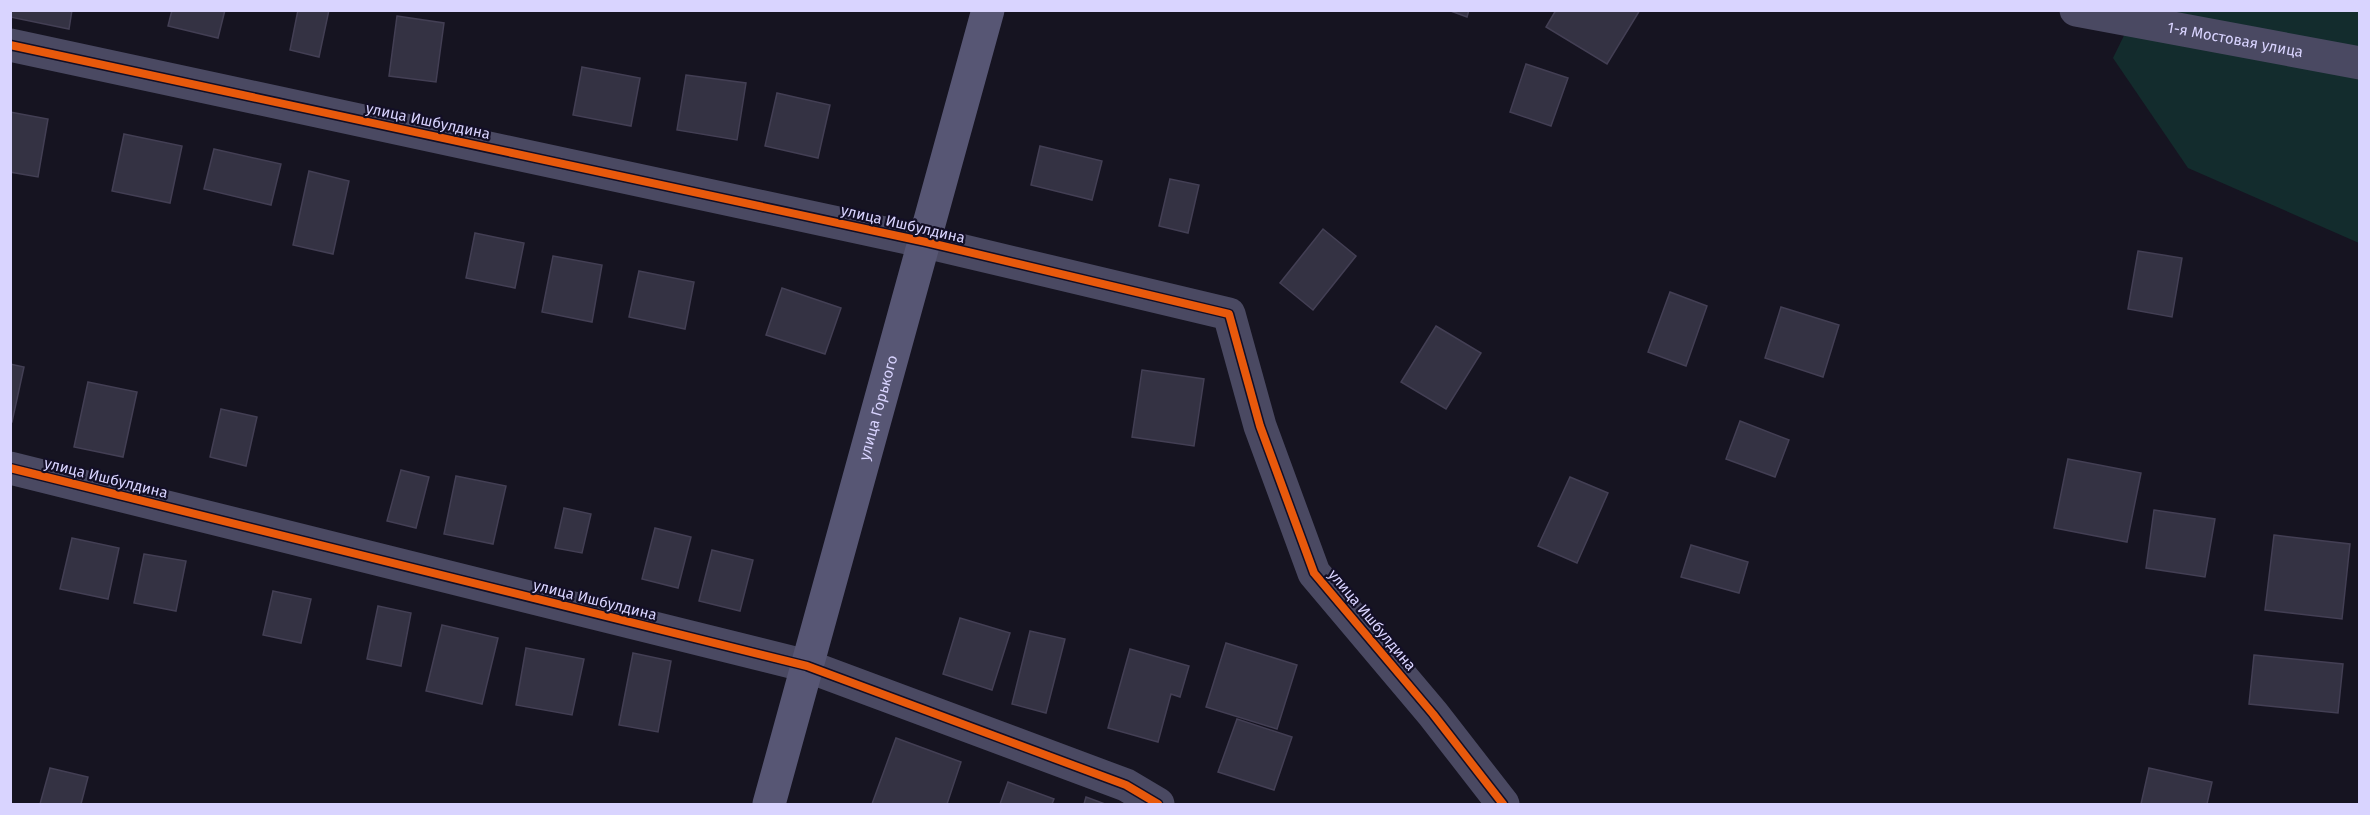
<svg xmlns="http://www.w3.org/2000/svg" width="2370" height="815" font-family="'Fira Sans',sans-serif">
  <rect width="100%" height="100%" fill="#161421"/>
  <path fill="#132c2d" d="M 2136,11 L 2359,11 L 2359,243 L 2188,168 L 2113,58 Z"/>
  <g fill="#343243" stroke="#433f54" stroke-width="1.5">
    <path d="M 10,10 L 72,10 L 69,29 L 10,17 Z"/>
    <path d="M 172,10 L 225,10 L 218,38 L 168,26 Z"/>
    <path d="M 298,10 L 329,10 L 319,57 L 290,50 Z"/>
    <path d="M 1448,10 L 1469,10 L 1467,17 Z"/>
    <path d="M 1556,10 L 1640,10 L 1607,64 L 1546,27 Z"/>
    <path d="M 397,16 L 444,23 L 436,82 L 389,76 Z"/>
    <path d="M 1526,64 L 1568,78 L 1551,126 L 1510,112 Z"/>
    <path d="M 582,67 L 640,78 L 631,126 L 573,115 Z"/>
    <path d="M 686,75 L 746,83 L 737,140 L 677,130 Z"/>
    <path d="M 777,93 L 830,105 L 818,158 L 765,146 Z"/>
    <path d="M 10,112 L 48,119 L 38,177 L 10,172 Z"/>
    <path d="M 124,134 L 182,146 L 170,203 L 112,191 Z"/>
    <path d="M 1040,146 L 1102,161 L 1092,200 L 1031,185 Z"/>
    <path d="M 214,149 L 281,164 L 271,205 L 204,189 Z"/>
    <path d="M 309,171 L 349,181 L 333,254 L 293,245 Z"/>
    <path d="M 1170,179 L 1199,185 L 1188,233 L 1159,226 Z"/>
    <path d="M 1323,229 L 1356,256 L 1313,310 L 1280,283 Z"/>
    <path d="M 475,233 L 524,243 L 515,288 L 466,278 Z"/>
    <path d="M 2138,251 L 2182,258 L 2172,317 L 2128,309 Z"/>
    <path d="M 553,256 L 602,265 L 592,322 L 542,312 Z"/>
    <path d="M 639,271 L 694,282 L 685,329 L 629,317 Z"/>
    <path d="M 782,288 L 841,308 L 825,354 L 766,335 Z"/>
    <path d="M 1670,292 L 1707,306 L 1686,366 L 1648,352 Z"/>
    <path d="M 1781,307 L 1839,325 L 1823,377 L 1765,358 Z"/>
    <path d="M 1436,326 L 1481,353 L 1446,409 L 1401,382 Z"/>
    <path d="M 10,364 L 24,367 L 12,422 L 10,422 Z"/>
    <path d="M 1142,370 L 1204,379 L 1194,446 L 1132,437 Z"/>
    <path d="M 88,382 L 137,392 L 123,457 L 74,447 Z"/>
    <path d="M 221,409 L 257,417 L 246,466 L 210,457 Z"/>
    <path d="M 1740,421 L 1789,440 L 1775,477 L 1726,459 Z"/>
    <path d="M 2068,459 L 2141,473 L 2127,542 L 2054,528 Z"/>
    <path d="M 401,470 L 429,477 L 416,528 L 387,521 Z"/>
    <path d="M 456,476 L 506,486 L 493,544 L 444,534 Z"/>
    <path d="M 1570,477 L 1608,493 L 1577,563 L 1538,546 Z"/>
    <path d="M 564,508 L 591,514 L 582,553 L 555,548 Z"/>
    <path d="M 2154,510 L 2215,519 L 2205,577 L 2146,568 Z"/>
    <path d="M 655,528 L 691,537 L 678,588 L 642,579 Z"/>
    <path d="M 2274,535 L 2350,544 L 2342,619 L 2265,610 Z"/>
    <path d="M 72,538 L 119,548 L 108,599 L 60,589 Z"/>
    <path d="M 1691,545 L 1748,562 L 1739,593 L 1681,577 Z"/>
    <path d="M 712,550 L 753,560 L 740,611 L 699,601 Z"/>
    <path d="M 144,554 L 186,561 L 176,611 L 134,603 Z"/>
    <path d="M 273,591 L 311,599 L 301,643 L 263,635 Z"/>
    <path d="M 378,606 L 411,613 L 401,666 L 367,659 Z"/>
    <path d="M 960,618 L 1010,633 L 992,690 L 943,674 Z"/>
    <path d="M 442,625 L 498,638 L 482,704 L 426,691 Z"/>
    <path d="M 1030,631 L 1065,639 L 1046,713 L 1012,704 Z"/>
    <path d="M 1226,643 L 1297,665 L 1277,729 L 1206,707 Z"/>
    <path d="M 526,648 L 584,659 L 572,715 L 516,705 Z"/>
    <path d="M 1130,649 L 1189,666 L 1180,697 L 1171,694 L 1158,742 L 1108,728 Z"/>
    <path d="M 633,653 L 671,661 L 658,732 L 619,725 Z"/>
    <path d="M 2254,655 L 2343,664 L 2338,713 L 2249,704 Z"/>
    <path d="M 1237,719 L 1292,737 L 1274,790 L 1218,772 Z"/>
    <path d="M 896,738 L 961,762 L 947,804 L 872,804 Z"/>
    <path d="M 50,768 L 88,777 L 81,804 L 40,804 Z"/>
    <path d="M 2149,768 L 2212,782 L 2207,804 L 2141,804 Z"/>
    <path d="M 1008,782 L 1054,799 L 1052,804 L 1000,804 Z"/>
    <path d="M 1086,797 L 1105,804 L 1084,804 Z"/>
  </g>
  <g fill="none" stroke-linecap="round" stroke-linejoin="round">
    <g stroke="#4a4962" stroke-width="33">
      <path id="s1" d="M 2076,10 L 2360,63"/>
      <path d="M 10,45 L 926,242 L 1229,314 L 1260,426 L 1314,573 L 1433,714 L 1503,804"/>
      <path d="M 10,468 L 807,666 L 1126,785 L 1158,804"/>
    </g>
    <path stroke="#575674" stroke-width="33" id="s2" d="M 769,804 L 988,10"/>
    <defs>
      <g id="cycleway">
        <path d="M 10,45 L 926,242 L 1229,314 L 1260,426 L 1314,573 L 1433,714 L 1503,804"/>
        <path d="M 10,468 L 807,666 L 1126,785 L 1158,804"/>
      </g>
    </defs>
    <use href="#cycleway" stroke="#130f26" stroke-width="11"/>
    <use href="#cycleway" stroke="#e8590c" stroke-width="8"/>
  </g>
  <g text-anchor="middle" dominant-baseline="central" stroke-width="4.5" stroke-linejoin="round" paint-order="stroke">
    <g font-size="15" fill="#d9d4ff" stroke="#130f26">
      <text stroke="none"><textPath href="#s1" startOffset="162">1-я Мостовая улица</textPath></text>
      <text transform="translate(428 121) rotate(12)">улица Ишбулдина</text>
      <text transform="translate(903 224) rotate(13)">улица Ишбулдина</text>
      <text stroke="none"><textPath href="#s2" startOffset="411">улица Горького</textPath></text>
      <text transform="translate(106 478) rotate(14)">улица Ишбулдина</text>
      <text transform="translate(595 600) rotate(14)">улица Ишбулдина</text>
      <text transform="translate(1372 620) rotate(50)">улица Ишбулдина</text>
    </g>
  </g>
  <rect width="2370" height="815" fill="none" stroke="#d9d4ff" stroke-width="24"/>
</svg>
